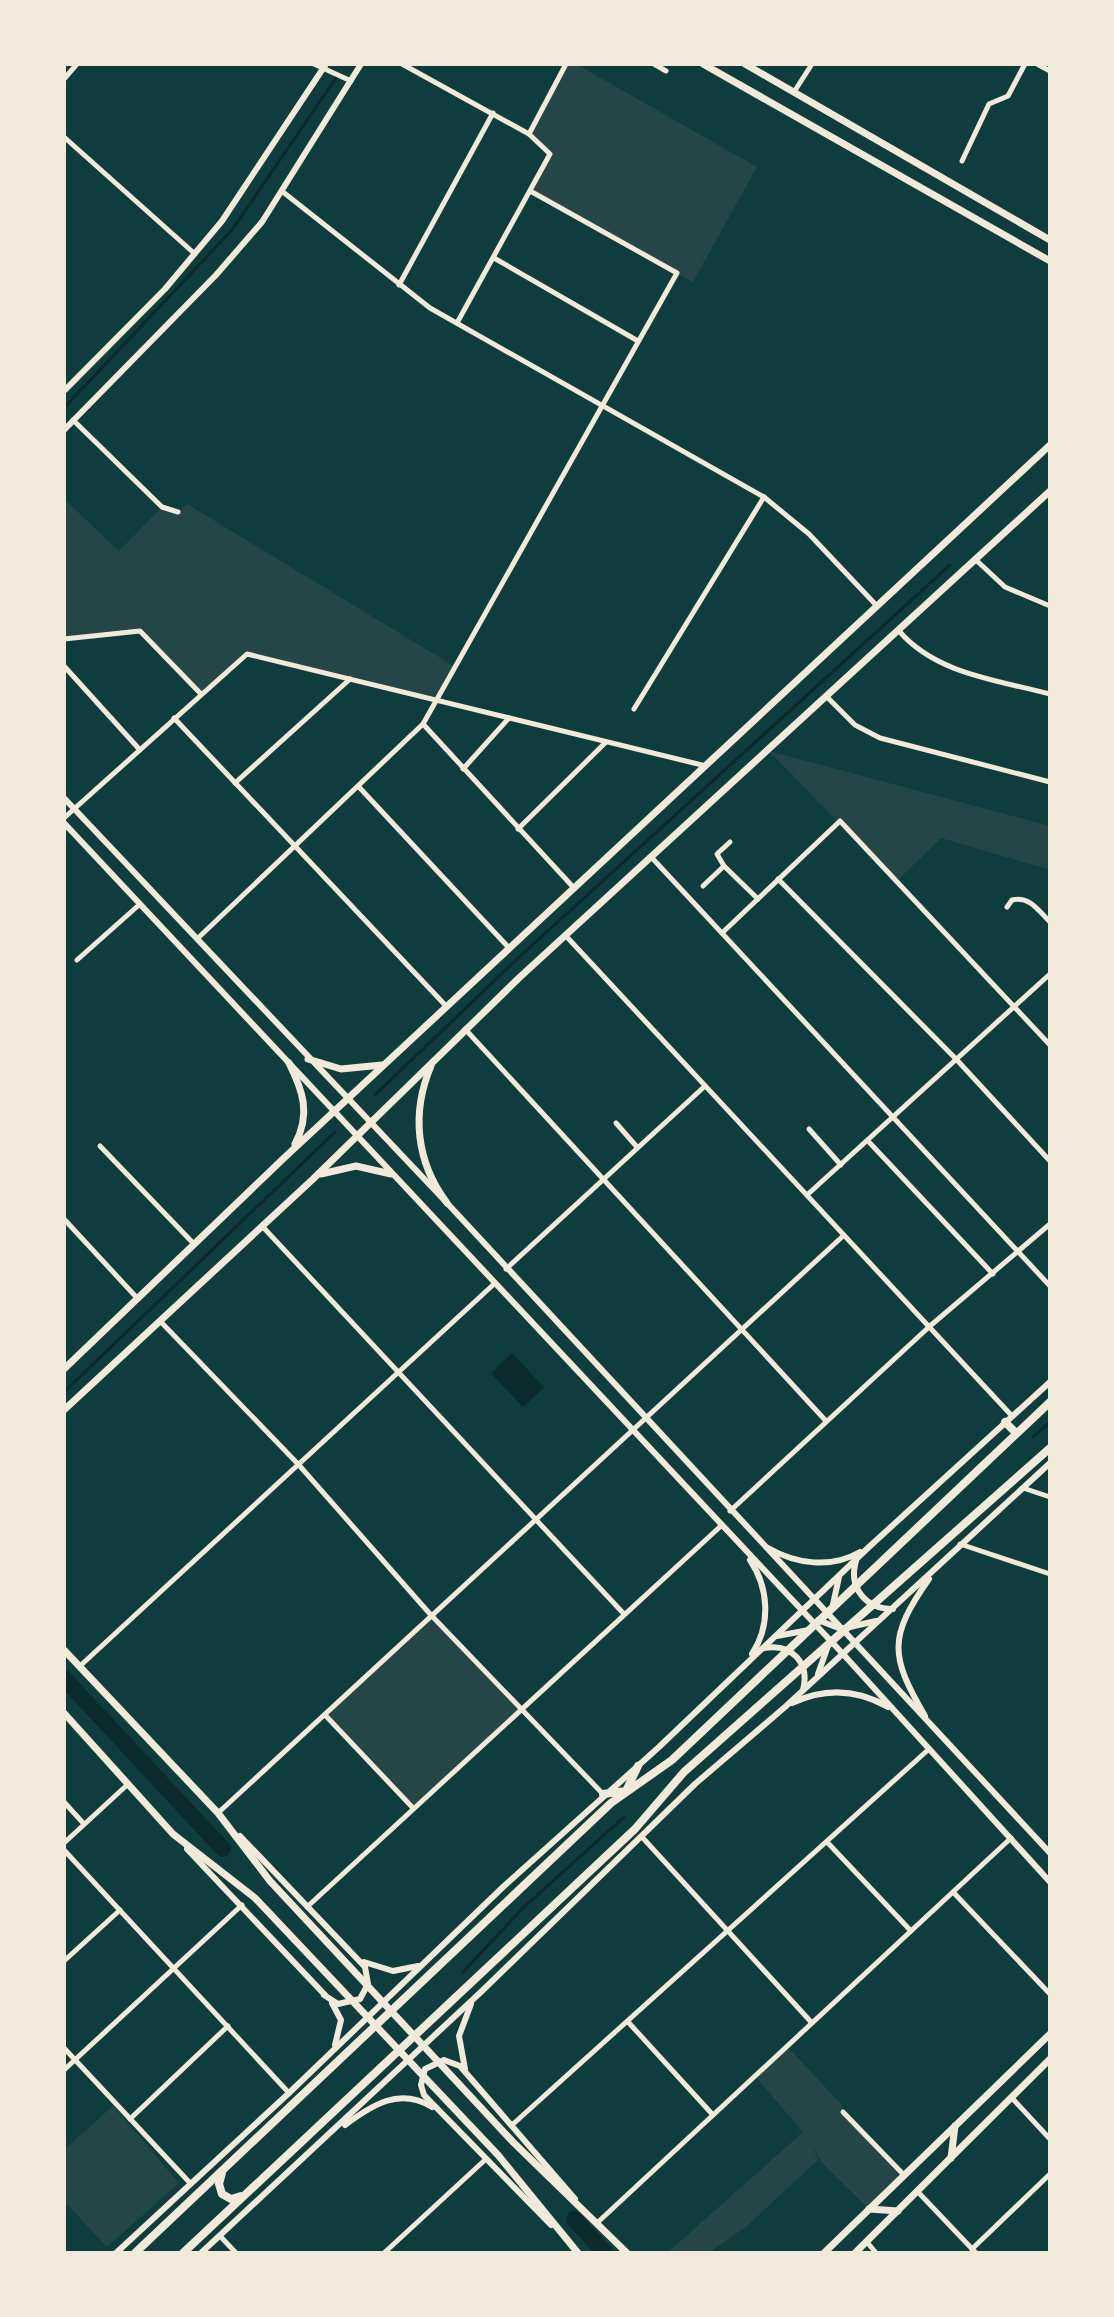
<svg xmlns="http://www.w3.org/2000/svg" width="1114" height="2317" font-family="Overpass,sans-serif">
  <rect width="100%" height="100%" fill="#0f3d3e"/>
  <g fill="#244646">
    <path d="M 566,64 L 576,64 L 757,167 L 693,282 L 532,192 L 550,154 L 529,134 Z"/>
    <path d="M 64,499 L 119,551 L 162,507 L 178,512 L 187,504 L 457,668 L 439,701 L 247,654 L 201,694 L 140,631 L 64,639 Z"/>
    <path d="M 769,751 L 1050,826 L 1050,870 L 941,838 L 896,882 Z"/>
    <path d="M 430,1614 L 521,1707 L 413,1808 L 326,1716 Z"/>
    <path d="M 787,2046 L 841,2104 L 843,2113 L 904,2175 L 869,2209 L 822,2163 L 813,2146 L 818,2160 L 746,2227 L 708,2253 L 667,2253 L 803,2132 L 755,2076 Z"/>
    <path d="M 113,2106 L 179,2183 L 107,2247 L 64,2201 L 64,2150 Z"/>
  </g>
  <path fill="#0a2a2b" d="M 512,1353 L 544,1387 L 523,1407 L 491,1373 Z"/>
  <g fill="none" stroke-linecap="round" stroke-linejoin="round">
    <g stroke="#0a2a2b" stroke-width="3">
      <path d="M 64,408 L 232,230 L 338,75"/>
      <path d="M 375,1095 L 516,960 L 950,565"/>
      <path d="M 64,1392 L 335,1132"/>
      <path d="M 1033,1437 L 1050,1422"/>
      <path d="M 463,1972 L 523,1908 L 624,1817"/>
    </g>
    <g stroke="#0a2a2b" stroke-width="16">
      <path d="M 64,1678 L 223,1849"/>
      <path d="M 574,2219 L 605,2253"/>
    </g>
    <g stroke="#f1e9da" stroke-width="5">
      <path d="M 314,64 L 351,81"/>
      <path d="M 402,64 L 529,134 L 550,154 L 457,323"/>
      <path d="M 654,64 L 666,71"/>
      <path d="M 1037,64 L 1050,71"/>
      <path d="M 64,79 L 77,64"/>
      <path d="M 794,92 L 812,64"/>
      <path d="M 529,134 L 566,64"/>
      <path d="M 64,137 L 195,254"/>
      <path d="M 962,161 L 989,104 L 1008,96 L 1025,64"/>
      <path d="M 283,192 L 430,308 L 764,497 L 809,534 L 877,606"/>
      <path d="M 494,258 L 638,341"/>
      <path d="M 399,285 L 493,113"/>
      <path d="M 73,420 L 162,507 L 178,512"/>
      <path d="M 976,560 L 1005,587 L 1050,606"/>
      <path d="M 899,631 C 936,674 997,680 1050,694"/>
      <path d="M 64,639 L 140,631 L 201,694"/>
      <path d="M 64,666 L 140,750"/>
      <path d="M 827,697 L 855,725 L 880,738 L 1050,782"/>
      <path d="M 634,709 L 764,497"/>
      <path d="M 174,718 L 447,1007"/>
      <path d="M 423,724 L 574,888"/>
      <path d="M 463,769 L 509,718"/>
      <path d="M 235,783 L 350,679"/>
      <path d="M 358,786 L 510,949"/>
      <path d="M 64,818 L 247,654 L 706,766"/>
      <path d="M 518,829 L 606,742"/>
      <path d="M 653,859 L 1050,1286"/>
      <path d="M 724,866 L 717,854 L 730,842"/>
      <path d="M 778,879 L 956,1059 L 1050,1161"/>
      <path d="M 703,886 L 724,866 L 758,899"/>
      <path d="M 1007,907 L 1012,900 C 1030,896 1038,910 1050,922"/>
      <path d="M 722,933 L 840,821 L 1050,1045"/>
      <path d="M 566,936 L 1012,1416"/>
      <path d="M 197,939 L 423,724 L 677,273 L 532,192"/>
      <path d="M 77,960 L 140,904"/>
      <path d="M 465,1029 L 826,1421"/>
      <path d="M 616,1123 L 637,1147"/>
      <path d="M 809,1129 L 841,1165"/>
      <path d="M 868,1141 L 993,1274"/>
      <path d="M 100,1146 L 194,1244"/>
      <path d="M 807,1195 L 1050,974"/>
      <path d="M 64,1219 L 138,1299"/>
      <path d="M 262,1226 L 624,1614"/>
      <path d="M 506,1269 L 705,1086"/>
      <path d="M 160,1321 L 298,1464 L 430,1614 L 603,1794"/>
      <path d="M 1023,1488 L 1050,1497"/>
      <path d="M 730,1511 L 930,1326 L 1050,1224"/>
      <path d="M 960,1544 L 1050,1574"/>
      <path d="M 80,1666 L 494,1284"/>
      <path d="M 326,1716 L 413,1808"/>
      <path d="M 64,1802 L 84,1824"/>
      <path d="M 218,1813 L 843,1236"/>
      <path d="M 642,1837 L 812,2023"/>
      <path d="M 827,1842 L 911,1931"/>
      <path d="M 64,1843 L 127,1785"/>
      <path d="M 64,1850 L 289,2093"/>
      <path d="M 953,1892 L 1050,1994"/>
      <path d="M 307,1907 L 722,1525"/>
      <path d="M 64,1961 L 120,1910"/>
      <path d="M 629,2023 L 713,2115"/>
      <path d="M 64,2048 L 191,2184"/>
      <path d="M 64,2070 L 242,1905"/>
      <path d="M 1012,2098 L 1050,2139"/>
      <path d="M 843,2112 L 904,2175"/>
      <path d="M 130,2119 L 228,2026"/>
      <path d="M 512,2125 L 929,1749"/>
      <path d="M 918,2192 L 976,2253"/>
      <path d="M 597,2223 L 1011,1838"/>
      <path d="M 220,2236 L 236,2253"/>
      <path d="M 867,2242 L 876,2253"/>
      <path d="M 972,2249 L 1050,2174"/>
      <path d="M 384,2253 L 486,2159"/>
    </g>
    <g stroke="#f1e9da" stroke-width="6">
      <path d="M 64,391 L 165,289 L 222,221 L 326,64"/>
      <path d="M 64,430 L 216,275 L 262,222 L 361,64"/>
      <path d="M 64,798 L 447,1203 L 1050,1853"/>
      <path d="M 64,823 L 843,1654 L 1050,1882"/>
      <path d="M 768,1548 C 796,1564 831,1569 860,1552"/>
      <path d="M 750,1560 C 769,1588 771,1625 752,1654"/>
      <path d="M 856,1561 C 848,1588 866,1609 893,1609"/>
      <path d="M 832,1609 L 839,1577"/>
      <path d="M 818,1620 L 841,1629 L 876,1621"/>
      <path d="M 777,1636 L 809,1630"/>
      <path d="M 764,1648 C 792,1643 810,1663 803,1690"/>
      <path d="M 818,1674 L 829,1643"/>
      <path d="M 792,1703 C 824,1688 857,1689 888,1707"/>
      <path d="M 925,1716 C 890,1656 888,1637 929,1579"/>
      <path d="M 240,1836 L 365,1967 L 368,1984 L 360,1999 L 338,2004 L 324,1995"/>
      <path d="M 187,1849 L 325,1995"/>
      <path d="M 364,1962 L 393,1971 L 418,1966"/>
      <path d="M 332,2003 L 341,2020 L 335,2045"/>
      <path d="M 465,2069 L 459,2036 L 471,2004"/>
      <path d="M 345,2125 C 372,2105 399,2087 432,2107"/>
      <path d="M 551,2225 L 424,2095 L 421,2085 L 425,2069 L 444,2060 L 460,2066 L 575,2199"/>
      <path d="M 116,2253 L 289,2093 L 503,1887 L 659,1747 L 870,1546 L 1050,1382"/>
      <path d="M 201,2253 L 482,1991 L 695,1784 L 785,1707 L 1050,1463"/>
    </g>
    <g stroke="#f1e9da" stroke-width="7">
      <path d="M 703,64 L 1050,261"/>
      <path d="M 745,64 L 1050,240"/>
      <path d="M 308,1059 L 341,1069 L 382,1065"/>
      <path d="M 289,1063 C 303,1091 311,1114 295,1144"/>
      <path d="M 431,1066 C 411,1113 416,1162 447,1203"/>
      <path d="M 321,1174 L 356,1166 L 391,1174"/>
      <path d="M 64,1369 L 284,1158 L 1050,445"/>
      <path d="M 64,1410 L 312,1180 L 520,977 L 1050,491"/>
      <path d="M 64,1650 L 218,1813 L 270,1881 L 513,2142 L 627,2253"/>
      <path d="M 64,1713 L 173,1834 L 255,1898 L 498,2155 L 578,2253"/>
      <path d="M 951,2158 L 955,2126"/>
      <path d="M 869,2209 L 898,2211"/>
      <path d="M 824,2253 L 1050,2034"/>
      <path d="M 855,2253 L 1050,2059"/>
    </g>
    <g stroke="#f1e9da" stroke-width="8">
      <path d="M 1005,1422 L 1016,1433"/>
      <path d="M 603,1794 L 626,1791 L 638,1766"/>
      <path d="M 222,2173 L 219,2184 L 222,2194 L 231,2199 L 241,2196"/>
      <path d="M 135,2253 L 611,1803 L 672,1760 L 1050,1402"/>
      <path d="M 183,2253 L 635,1829 L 684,1772 L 1050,1448"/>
    </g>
  </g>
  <rect width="1114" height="2317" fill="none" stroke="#f1e9da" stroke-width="132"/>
</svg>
